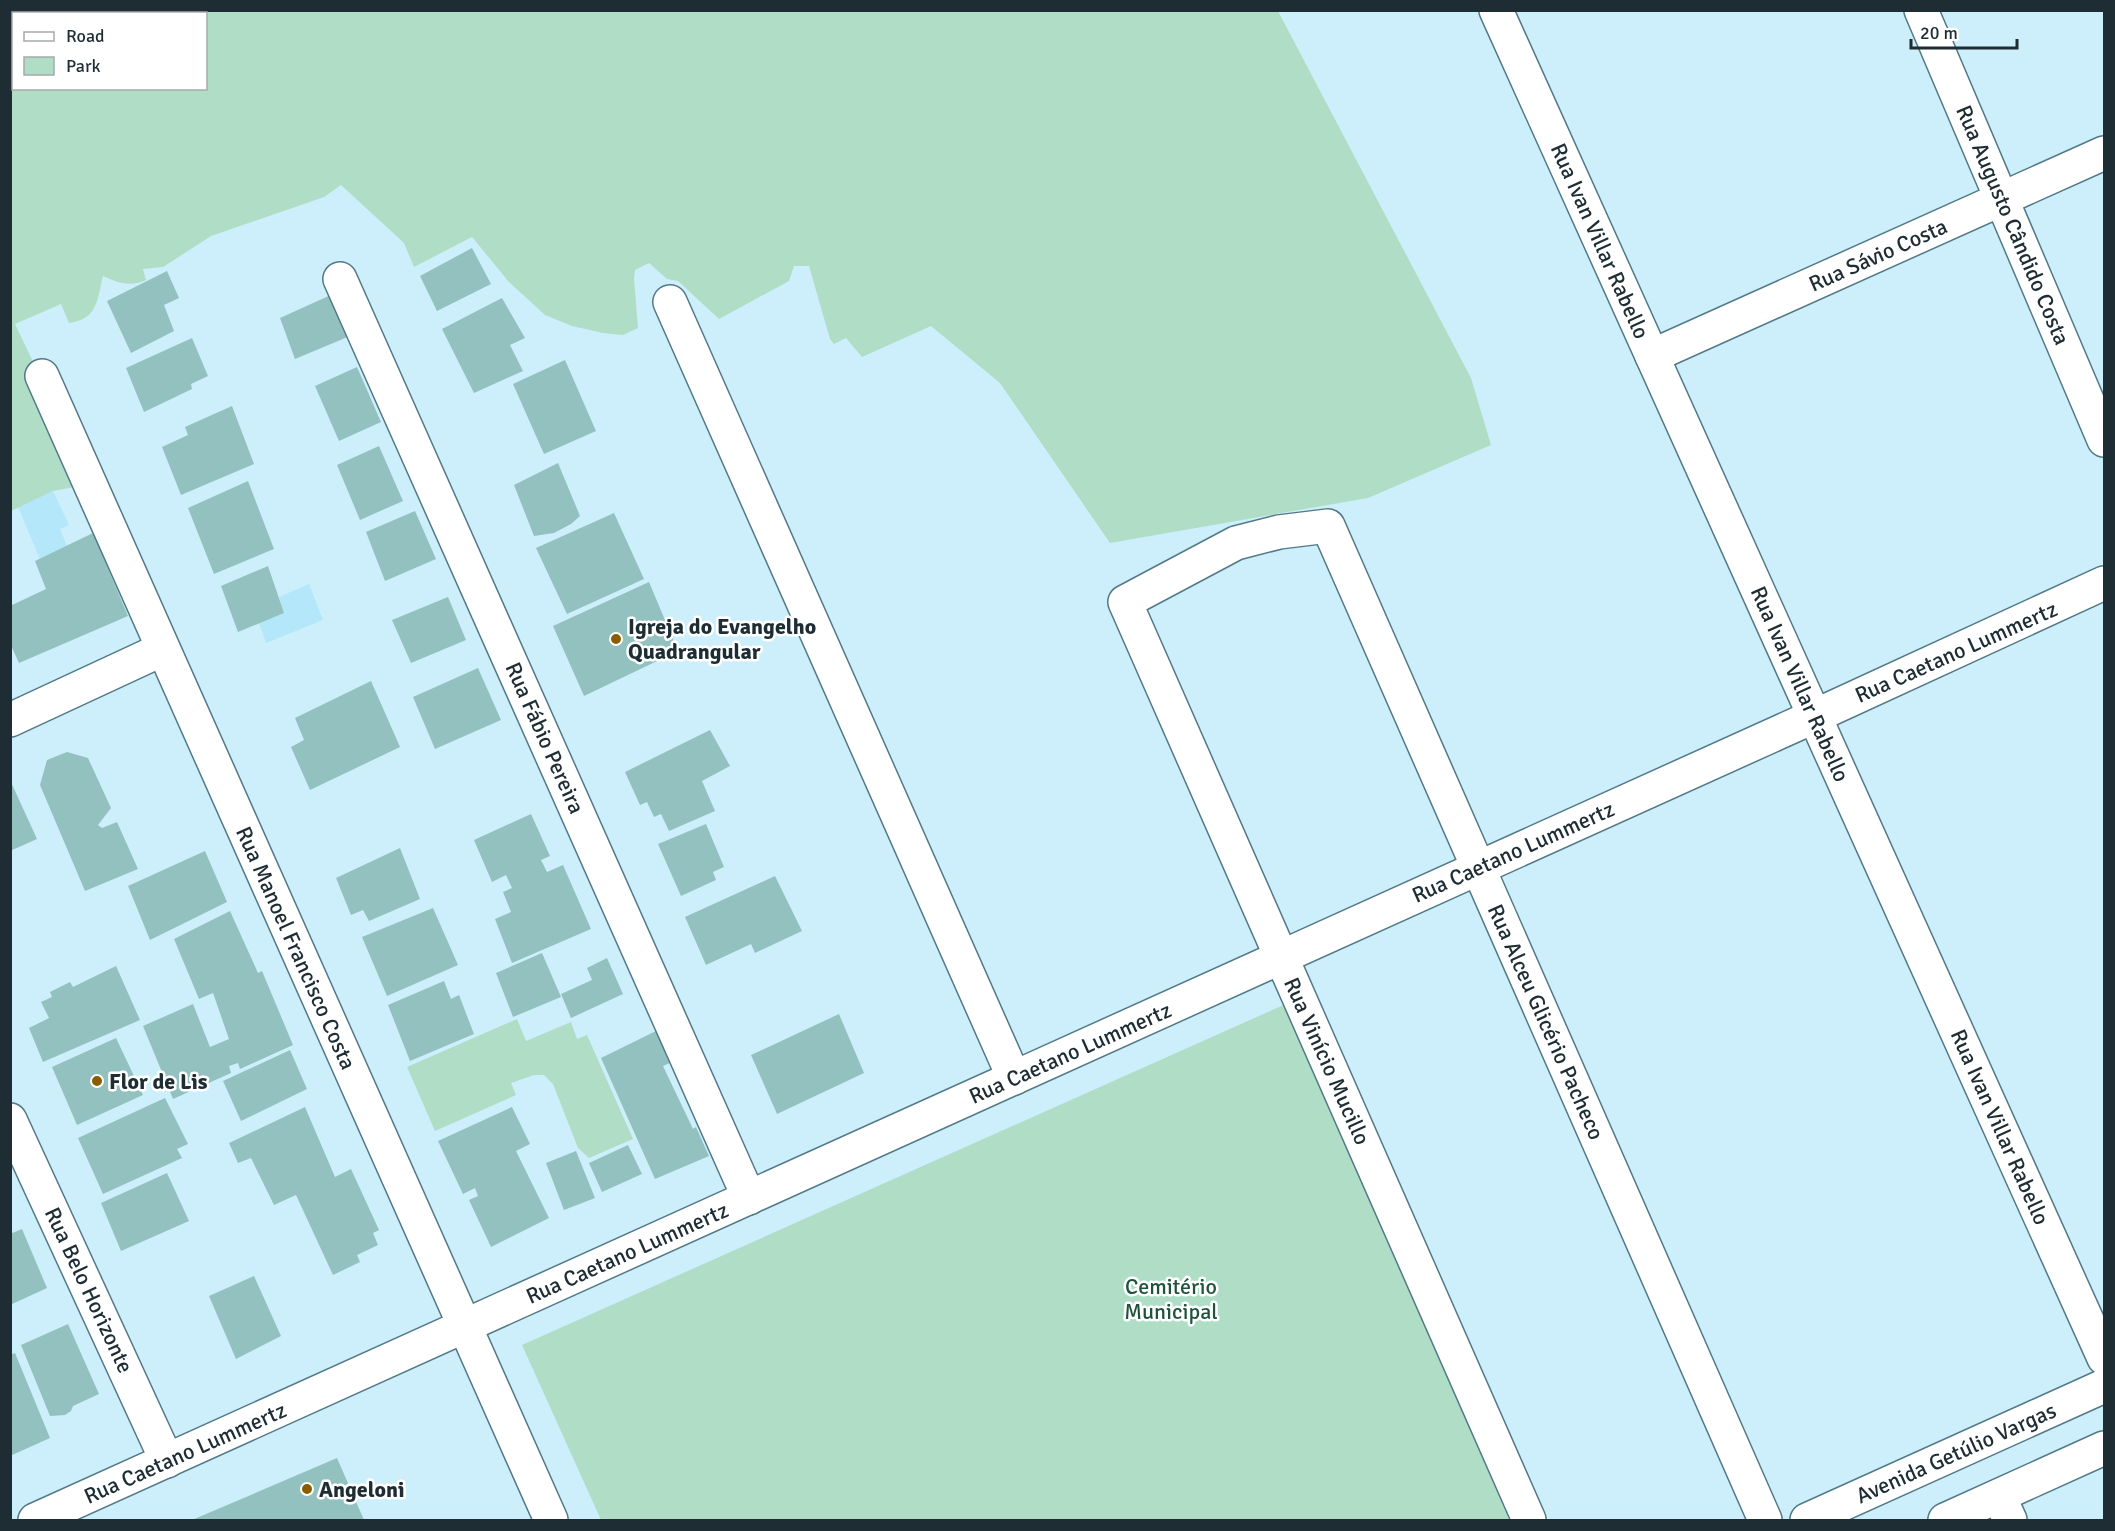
<svg xmlns="http://www.w3.org/2000/svg" width="2115" height="1531" font-family="Signika,sans-serif">
  <rect width="100%" height="100%" fill="#cdeffb"/>
  <g fill="#b3e7f9">
    <path d="M 53,491 L 69,525 L 60,529 L 67,546 L 40,559 L 18,507 Z"/>
    <path d="M 309,584 L 323,620 L 266,643 L 259,623 L 284,613 L 279,597 Z"/>
  </g>
  <g fill="#b0ddc6" fill-rule="evenodd">
    <path d="M 11,10 L 1278,11 L 1471,378 L 1491,445 L 1368,498 L 1110,543 L 1000,383 L 931,326 L 862,357 L 846,338 L 834,344 L 830,339 L 809,266 L 794,266 L 789,281 L 719,319 L 678,281 L 667,279 L 649,263 L 635,270 L 634,278 L 638,328 L 623,335 L 603,333 L 572,326 L 545,315 L 509,282 L 472,237 L 414,267 L 404,243 L 341,185 L 324,197 L 211,236 L 163,267 L 143,269 L 146,280 C 131,287 117,283 103,276 C 97,300 98,319 69,323 L 61,304 L 15,324 L 48,393 L 75,487 L 53,491 L 11,511 ZM 14,14 L 206,14 L 206,88 L 14,88 Z"/>
    <path d="M 1288,1003 L 1509,1520 L 601,1520 L 522,1345 Z"/>
    <path d="M 517,1019 L 526,1041 L 571,1022 L 577,1039 L 587,1035 L 633,1139 L 589,1158 L 578,1148 L 553,1084 L 544,1075 L 534,1075 L 511,1083 L 516,1095 L 435,1131 L 407,1067 Z"/>
  </g>
  <g fill="#93c1bf">
    <path d="M 472,248 L 491,284 L 437,311 L 420,276 Z"/>
    <path d="M 167,271 L 179,298 L 164,305 L 174,331 L 131,353 L 107,301 Z"/>
    <path d="M 333,294 L 350,336 L 295,359 L 280,318 Z"/>
    <path d="M 502,298 L 525,338 L 510,345 L 523,371 L 474,393 L 442,329 Z"/>
    <path d="M 192,338 L 208,376 L 191,384 L 192,389 L 144,412 L 126,368 Z"/>
    <path d="M 565,360 L 596,431 L 544,454 L 513,384 Z"/>
    <path d="M 357,367 L 381,422 L 339,441 L 315,386 Z"/>
    <path d="M 232,406 L 254,464 L 181,495 L 162,447 L 188,435 L 185,427 Z"/>
    <path d="M 379,446 L 403,501 L 360,520 L 337,465 Z"/>
    <path d="M 558,463 L 580,516 L 571,524 L 554,533 L 534,536 L 514,485 Z"/>
    <path d="M 248,481 L 274,549 L 214,574 L 188,508 Z"/>
    <path d="M 415,511 L 436,559 L 385,581 L 366,532 Z"/>
    <path d="M 614,513 L 644,579 L 567,614 L 536,548 Z"/>
    <path d="M 93,533 L 128,616 L 19,663 L 10,643 L 10,606 L 46,589 L 35,561 Z"/>
    <path d="M 268,566 L 284,613 L 238,632 L 221,586 Z"/>
    <path d="M 649,582 L 678,651 L 584,696 L 553,626 Z"/>
    <path d="M 448,597 L 466,640 L 411,663 L 392,620 Z"/>
    <path d="M 478,668 L 501,720 L 435,749 L 413,697 Z"/>
    <path d="M 371,681 L 400,747 L 310,790 L 291,747 L 304,740 L 295,718 Z"/>
    <path d="M 710,730 L 730,766 L 702,781 L 715,811 L 669,831 L 661,814 L 654,817 L 647,802 L 640,805 L 625,772 Z"/>
    <path d="M 67,752 L 88,758 L 111,808 L 98,825 L 102,828 L 117,822 L 138,869 L 85,891 L 40,785 L 47,760 Z"/>
    <path d="M 10,780 L 37,839 L 10,851 Z"/>
    <path d="M 531,814 L 550,856 L 541,860 L 547,872 L 563,865 L 591,929 L 512,963 L 495,919 L 511,912 L 503,892 L 512,888 L 506,875 L 492,882 L 474,840 Z"/>
    <path d="M 706,824 L 724,867 L 713,872 L 716,880 L 681,896 L 658,844 Z"/>
    <path d="M 400,848 L 420,899 L 369,921 L 363,910 L 351,915 L 336,878 Z"/>
    <path d="M 205,851 L 227,902 L 150,940 L 128,886 Z"/>
    <path d="M 775,876 L 802,931 L 755,953 L 751,944 L 706,965 L 685,917 Z"/>
    <path d="M 433,908 L 458,965 L 387,996 L 362,937 Z"/>
    <path d="M 230,911 L 258,973 L 262,971 L 293,1045 L 240,1069 L 238,1063 L 229,1066 L 231,1073 L 173,1099 L 143,1026 L 193,1004 L 210,1047 L 229,1039 L 213,993 L 199,999 L 174,939 Z"/>
    <path d="M 542,953 L 561,997 L 513,1017 L 496,973 Z"/>
    <path d="M 607,958 L 623,994 L 571,1018 L 561,994 L 592,980 L 587,968 Z"/>
    <path d="M 116,966 L 140,1020 L 43,1062 L 29,1028 L 49,1018 L 41,1002 L 52,997 L 50,992 L 70,982 L 73,987 Z"/>
    <path d="M 444,981 L 451,999 L 459,995 L 474,1034 L 410,1061 L 388,1005 Z"/>
    <path d="M 839,1014 L 864,1073 L 777,1114 L 751,1055 Z"/>
    <path d="M 656,1031 L 672,1062 L 663,1066 L 693,1129 L 696,1127 L 709,1156 L 655,1179 L 601,1058 Z"/>
    <path d="M 116,1038 L 143,1095 L 77,1125 L 52,1067 Z"/>
    <path d="M 290,1050 L 307,1089 L 241,1121 L 223,1081 Z"/>
    <path d="M 165,1098 L 188,1144 L 177,1149 L 182,1158 L 103,1194 L 78,1138 Z"/>
    <path d="M 305,1107 L 335,1177 L 351,1169 L 379,1230 L 373,1233 L 378,1245 L 357,1255 L 360,1262 L 333,1275 L 296,1195 L 274,1205 L 251,1158 L 238,1163 L 229,1143 Z"/>
    <path d="M 512,1107 L 530,1144 L 516,1151 L 549,1218 L 491,1247 L 469,1200 L 478,1196 L 475,1188 L 463,1194 L 438,1141 Z"/>
    <path d="M 628,1145 L 642,1174 L 602,1192 L 589,1163 Z"/>
    <path d="M 576,1151 L 595,1198 L 564,1210 L 546,1163 Z"/>
    <path d="M 167,1173 L 189,1221 L 121,1251 L 101,1203 Z"/>
    <path d="M 22,1229 L 47,1288 L 10,1305 L 10,1234 Z"/>
    <path d="M 254,1276 L 281,1336 L 236,1359 L 209,1296 Z"/>
    <path d="M 68,1324 L 99,1394 L 73,1406 L 71,1411 L 65,1415 L 50,1416 L 21,1345 Z"/>
    <path d="M 15,1353 L 50,1438 L 10,1456 L 10,1355 Z"/>
    <path d="M 337,1458 L 364,1520 L 192,1520 Z"/>
  </g>
  <g fill="none" stroke-linecap="round" stroke-linejoin="round">
    <defs>
      <g id="minor">
        <path d="M 1496,10 L 2104,1358"/>
        <path d="M 1921,10 L 2104,440"/>
        <path d="M 340,279 L 749,1198"/>
        <path d="M 670,302 L 1014,1078"/>
        <path d="M 1652,356 L 2104,153"/>
        <path d="M 42,376 L 551,1520"/>
        <path d="M 10,720 L 163,649"/>
        <path d="M 10,1120 L 167,1461"/>
        <path d="M 1999,1496 L 2010,1520"/>
        <path d="M 1529,1520 L 1125,602 L 1236,543 L 1279,532 L 1328,526 L 1765,1520"/>
      </g>
      <path id="tertiary" d="M 35,1520 L 1815,716 L 2104,583"/>
      <g id="secondary">
        <path d="M 1807,1520 L 2104,1386"/>
        <path d="M 1945,1520 L 2104,1448"/>
      </g>
    </defs>
    <use href="#minor" stroke="#527986" stroke-width="36"/>
    <use href="#tertiary" stroke="#527986" stroke-width="36"/>
    <use href="#secondary" stroke="#527986" stroke-width="36"/>
    <use href="#minor" stroke="#fff" stroke-width="33"/>
    <use href="#tertiary" stroke="#fff" stroke-width="33"/>
    <use href="#secondary" stroke="#fff" stroke-width="33"/>
  </g>
  <g fill="#8b5d02" stroke="#fff" stroke-width="2">
    <circle cx="616" cy="639" r="6"/>
    <circle cx="97" cy="1081" r="6"/>
    <circle cx="307" cy="1489" r="6"/>
  </g>
  <g text-anchor="middle" dominant-baseline="central" stroke-width="5" stroke-linejoin="round" paint-order="stroke">
    <g font-size="22" fill="#1d2d33" stroke="#fff">
      <text transform="translate(2013 225) rotate(67)">Rua Augusto Cândido Costa</text>
      <text transform="translate(1600 241) rotate(66)">Rua Ivan Villar Rabello</text>
      <text transform="translate(1878 255) rotate(-24)">Rua Sávio Costa</text>
      <text transform="translate(1956 652) rotate(-24)">Rua Caetano Lummertz</text>
      <text transform="translate(1800 684) rotate(66)">Rua Ivan Villar Rabello</text>
      <text transform="translate(545 738) rotate(66)">Rua Fábio Pereira</text>
      <text transform="translate(1513 852) rotate(-24)">Rua Caetano Lummertz</text>
      <text transform="translate(296 948) rotate(66)">Rua Manoel Francisco Costa</text>
      <text transform="translate(1546 1022) rotate(66)">Rua Alceu Glicério Pacheco</text>
      <text transform="translate(1070 1053) rotate(-24)">Rua Caetano Lummertz</text>
      <text transform="translate(1327 1061) rotate(66)">Rua Vinício Mucillo</text>
      <text transform="translate(2000 1127) rotate(66)">Rua Ivan Villar Rabello</text>
      <text transform="translate(627 1253) rotate(-24)">Rua Caetano Lummertz</text>
      <text transform="translate(89 1290) rotate(65)">Rua Belo Horizonte</text>
      <text transform="translate(185 1453) rotate(-24)">Rua Caetano Lummertz</text>
      <text transform="translate(1956 1453) rotate(-24)">Avenida Getúlio Vargas</text>
    </g>
    <g font-size="22" font-weight="bold" fill="#1d2d33" stroke="#fff" text-anchor="start">
      <text x="628" y="626">Igreja do Evangelho<tspan x="628" dy="25">Quadrangular</tspan></text>
      <text x="109" y="1081">Flor de Lis</text>
      <text x="319" y="1489">Angeloni</text>
    </g>
    <g font-size="22" fill="#20533e" stroke="#fff">
      <text x="1171" y="1286">Cemitério<tspan x="1171" dy="25">Municipal</tspan></text>
    </g>
  </g>
  <rect width="2115" height="1531" fill="none" stroke="#1d2d33" stroke-width="24"/>
  <rect x="12" y="12" width="195" height="78" fill="#ffffff" stroke="#a5abad" stroke-width="1.5"/>
  <rect x="24" y="32" width="30" height="9" fill="#ffffff" stroke="#a5abad" stroke-width="1.5"/>
  <text x="66" y="42" font-size="18" fill="#1d2d33">Road</text>
  <rect x="24" y="57" width="30" height="18" fill="#b0ddc6" stroke="#a5abad" stroke-width="1.5"/>
  <text x="66" y="72" font-size="18" fill="#1d2d33">Park</text>
  <path d="M1911 39v9h106v-9" fill="none" stroke="#1d2d33" stroke-width="3"/>
  <text x="1920" y="39" font-size="18" fill="#1d2d33" stroke="#ffffff" stroke-width="4.5" paint-order="stroke">20 m</text>
</svg>
